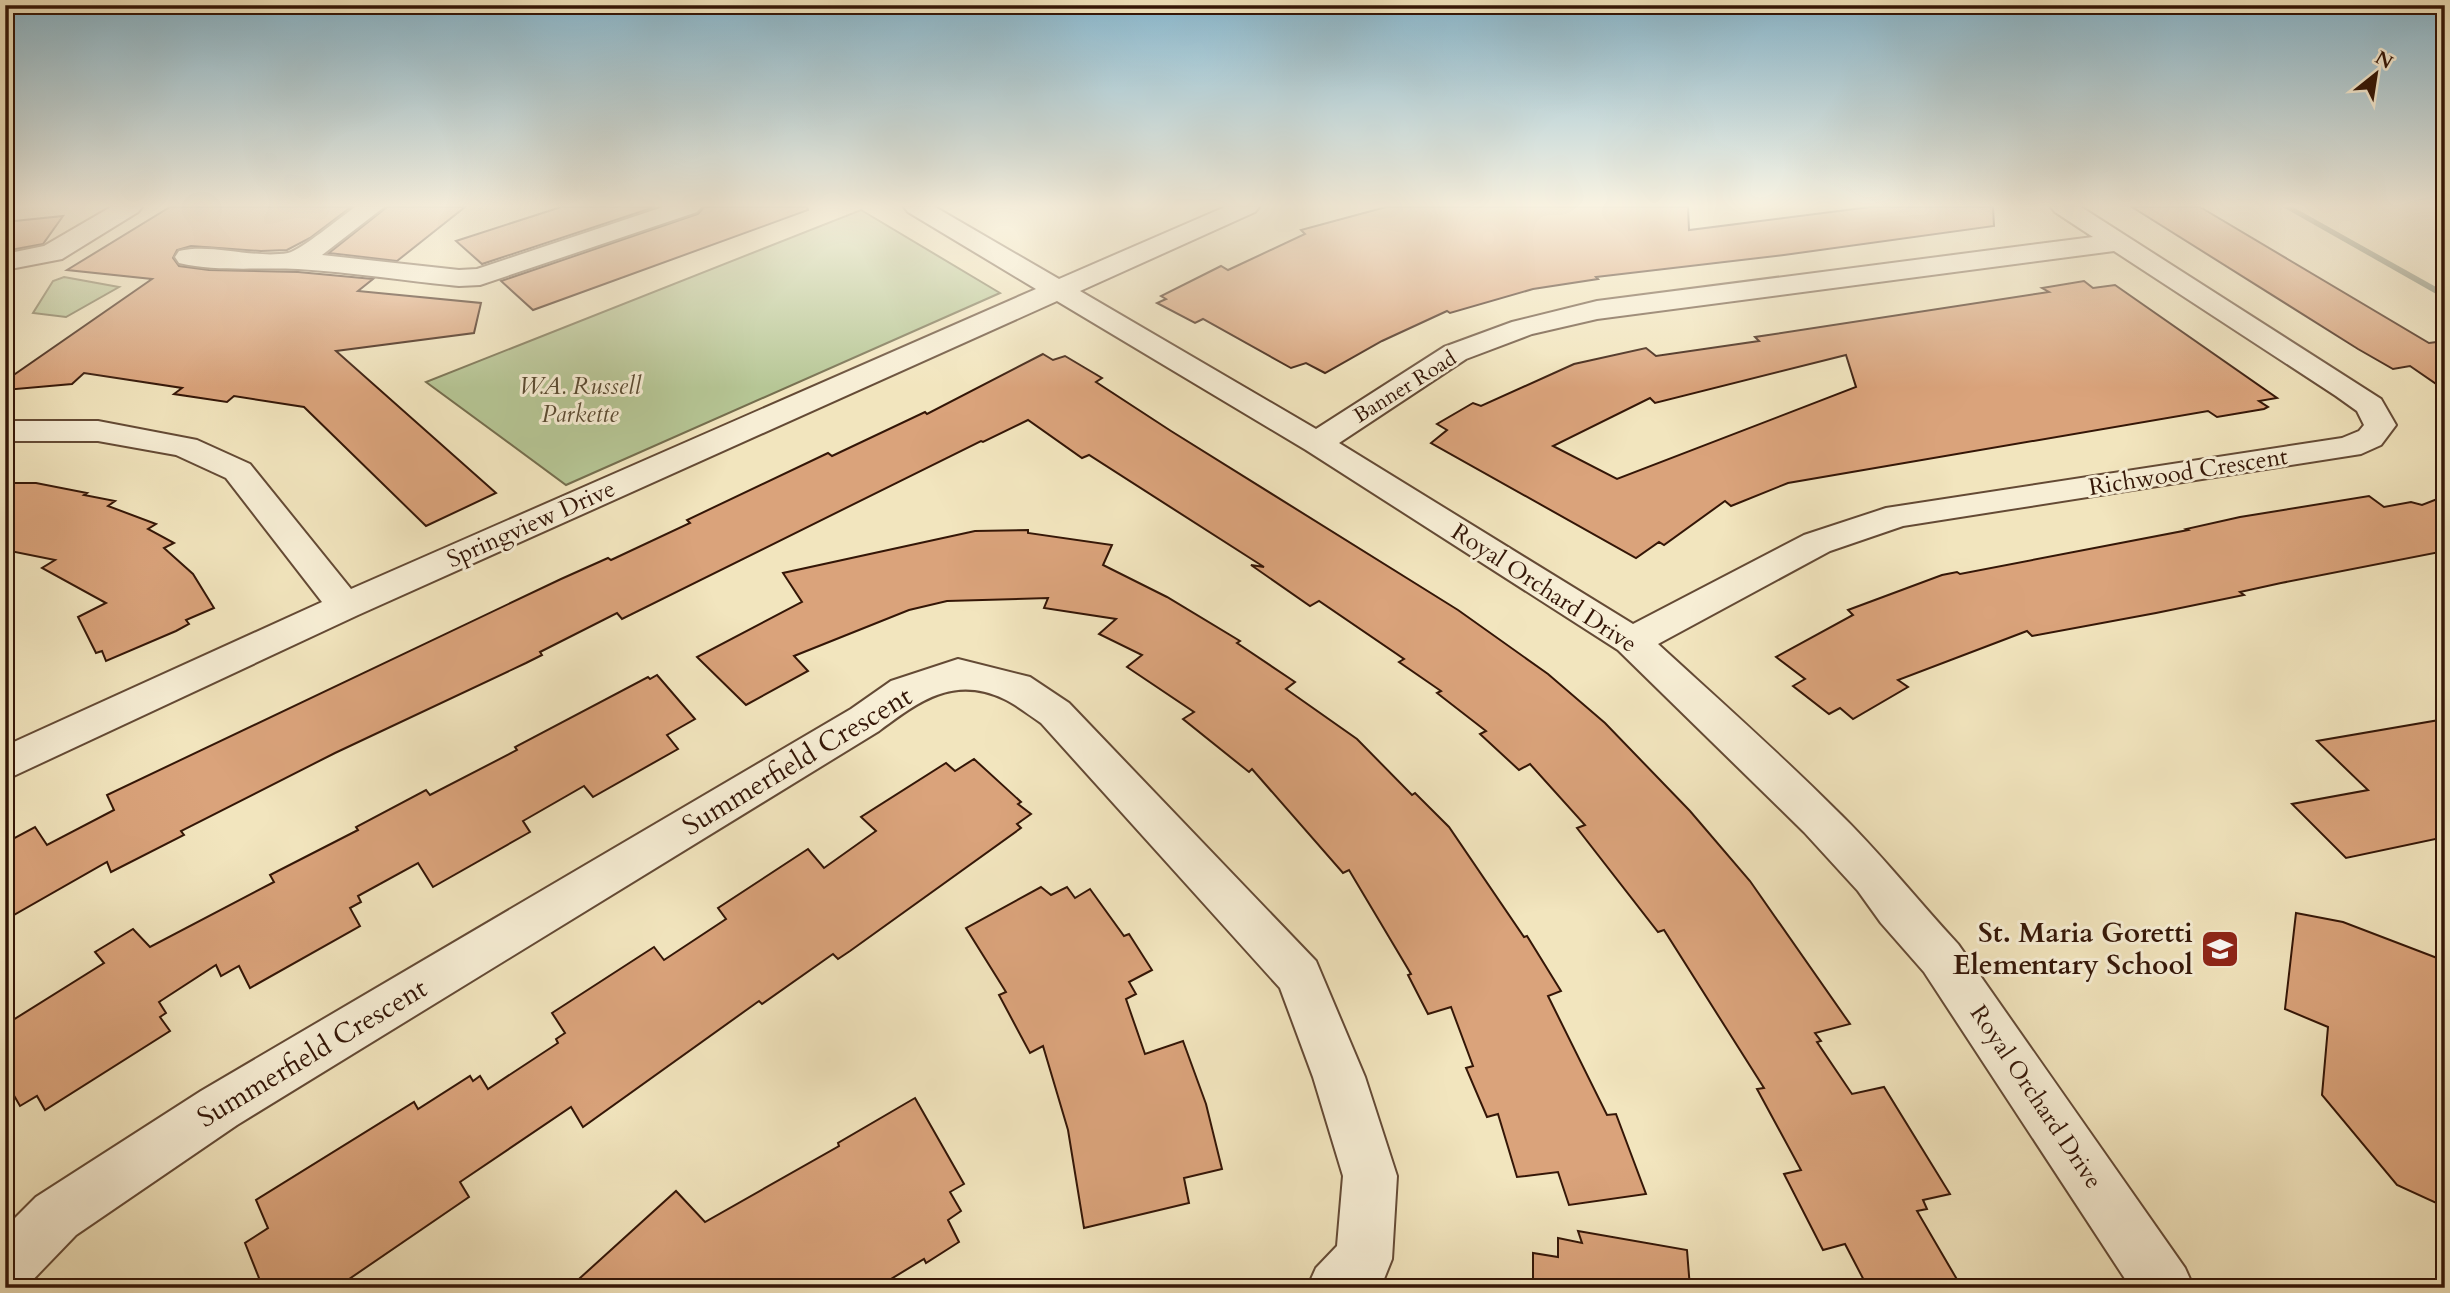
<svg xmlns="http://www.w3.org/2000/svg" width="2450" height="1293" font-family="Cardo,serif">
  <rect width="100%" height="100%" fill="#f2e5be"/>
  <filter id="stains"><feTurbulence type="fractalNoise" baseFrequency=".00286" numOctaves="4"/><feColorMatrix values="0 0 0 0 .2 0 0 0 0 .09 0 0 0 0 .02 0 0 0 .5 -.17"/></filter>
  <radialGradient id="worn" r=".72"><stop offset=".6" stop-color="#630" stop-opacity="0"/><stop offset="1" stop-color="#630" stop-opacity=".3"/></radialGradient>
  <g fill="#b6c695" stroke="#756e4e" stroke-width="2">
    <path d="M 861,210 L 1000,293 L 566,485 L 426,382 Z"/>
    <path d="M 64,277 L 119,287 L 66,317 L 33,313 L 53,281 Z"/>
  </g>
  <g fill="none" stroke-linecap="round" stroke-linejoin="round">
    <path fill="#727c69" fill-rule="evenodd" d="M 2283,207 L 2293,207 L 2445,292 L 2445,299 Z"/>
  </g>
  <g fill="#daa37b" stroke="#341607" stroke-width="2" fill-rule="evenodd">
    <path d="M 170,207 L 351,207 L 310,238 L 287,250 L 261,251 L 191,246 L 177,250 L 173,258 L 179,266 L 209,270 L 298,272 L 373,279 L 358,291 L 481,303 L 474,333 L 336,351 L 496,493 L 426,526 L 304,407 L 234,396 L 227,402 L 174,394 L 182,388 L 84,373 L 72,384 L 5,390 L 5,381 L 152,279 L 67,270 Z"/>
    <path d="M 387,207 L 465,207 L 397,261 L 329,253 Z"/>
    <path d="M 561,207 L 655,207 L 482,264 L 456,241 Z"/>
    <path d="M 704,207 L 807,207 L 808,210 L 533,310 L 501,281 L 698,214 Z"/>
    <path d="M 1386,207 L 1688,207 L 1689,230 L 1870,207 L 1993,207 L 1994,226 L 1784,255 L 1596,277 L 1598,279 L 1533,289 L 1450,313 L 1447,311 L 1382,341 L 1325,373 L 1306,363 L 1291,368 L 1203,319 L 1195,323 L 1157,303 L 1166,299 L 1161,296 L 1221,266 L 1228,270 L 1305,234 L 1301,230 Z"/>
    <path d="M 2132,207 L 2200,207 L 2429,343 L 2445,341 L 2445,390 L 2410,366 L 2393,369 L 2358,349 Z"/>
    <path d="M 63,216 L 43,244 L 5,251 L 5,222 Z"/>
    <path d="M 2084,281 L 2093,288 L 2115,285 L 2277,398 L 2259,401 L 2268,407 L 2264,409 L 2217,417 L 2208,411 L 1788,483 L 1731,506 L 1725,501 L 1664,545 L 1659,542 L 1636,558 L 1431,443 L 1447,430 L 1437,424 L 1473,403 L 1481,406 L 1574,364 L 1646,348 L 1656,356 L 1759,341 L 1755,337 L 2049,292 L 2042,288 ZM 1846,355 L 1856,387 L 1617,479 L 1553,446 L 1650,398 L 1655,403 Z"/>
    <path d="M 1043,354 L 1053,360 L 1065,356 L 1102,378 L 1096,382 L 1171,431 L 1458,610 L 1548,674 L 1605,723 L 1690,811 L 1750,881 L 1850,1024 L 1815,1033 L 1821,1041 L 1817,1042 L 1852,1094 L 1884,1087 L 1950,1194 L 1923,1200 L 1927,1209 L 1917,1211 L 1962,1288 L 1868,1288 L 1845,1244 L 1823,1250 L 1784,1174 L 1801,1170 L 1757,1089 L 1764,1088 L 1664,930 L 1658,932 L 1577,828 L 1585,825 L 1530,764 L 1519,770 L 1480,734 L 1486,731 L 1437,693 L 1441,691 L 1399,662 L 1404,659 L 1319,601 L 1310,606 L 1251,565 L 1264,567 L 1089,455 L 1082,458 L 1028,420 L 983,442 L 981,441 L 622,619 L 617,613 L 540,652 L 542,655 L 526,663 L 335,753 L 181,831 L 184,835 L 111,872 L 107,862 L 5,920 L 5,843 L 35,827 L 47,845 L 114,810 L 107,795 L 561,579 L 608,558 L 611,560 L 690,523 L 687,520 L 828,453 L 832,456 L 925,412 L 927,414 Z"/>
    <path d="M 5,483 L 36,483 L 87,493 L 84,495 L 115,501 L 108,506 L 156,524 L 148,529 L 174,543 L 164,548 L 193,574 L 214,608 L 186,620 L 189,624 L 176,631 L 106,661 L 102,651 L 96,653 L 78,617 L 106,603 L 42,568 L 55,560 L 5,550 Z"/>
    <path d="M 2369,496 L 2384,507 L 2411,502 L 2422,505 L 2445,496 L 2445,551 L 2281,583 L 2240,592 L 2244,595 L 2156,613 L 2032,636 L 2027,631 L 1898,680 L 1908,687 L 1853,719 L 1840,708 L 1829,714 L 1793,686 L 1805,679 L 1776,657 L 1853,615 L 1848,610 L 1942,575 L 1957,572 L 1960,574 L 2188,530 L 2186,529 L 2240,517 Z"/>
    <path d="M 1028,530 L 1028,533 L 1112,545 L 1103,565 L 1167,597 L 1240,641 L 1237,643 L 1295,682 L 1286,689 L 1357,739 L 1412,795 L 1415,793 L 1449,827 L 1524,937 L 1527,936 L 1561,991 L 1548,996 L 1607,1115 L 1616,1114 L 1646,1194 L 1569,1205 L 1558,1172 L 1517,1177 L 1498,1114 L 1487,1117 L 1466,1068 L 1473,1066 L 1451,1007 L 1428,1014 L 1408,975 L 1411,974 L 1349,870 L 1343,873 L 1252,769 L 1249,772 L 1183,719 L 1194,712 L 1127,667 L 1142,655 L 1099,634 L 1116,619 L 1044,608 L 1048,598 L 947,601 L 909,610 L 794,656 L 808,671 L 746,705 L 697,657 L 802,602 L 783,573 L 975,531 Z"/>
    <path d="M 657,675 L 695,719 L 667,735 L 678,749 L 593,797 L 584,786 L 523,821 L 530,832 L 433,887 L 418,863 L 358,896 L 361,902 L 350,908 L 360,926 L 250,988 L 239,966 L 221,976 L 216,965 L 159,1002 L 166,1013 L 160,1017 L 170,1031 L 45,1110 L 37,1096 L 20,1106 L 5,1080 L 5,1025 L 104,963 L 95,952 L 133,929 L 150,947 L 274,882 L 270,875 L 358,830 L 356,827 L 426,790 L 430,795 L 517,750 L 515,747 L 648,677 L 650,679 Z"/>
    <path d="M 2445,719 L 2445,837 L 2346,858 L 2292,804 L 2368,790 L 2317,741 Z"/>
    <path d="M 974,759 L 1021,802 L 1018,804 L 1031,814 L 1017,824 L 1021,828 L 850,951 L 838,959 L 833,954 L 762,1004 L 759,1001 L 583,1127 L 571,1107 L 460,1182 L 469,1197 L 336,1288 L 263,1288 L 245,1243 L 268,1228 L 256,1200 L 414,1102 L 418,1109 L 470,1076 L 473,1081 L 480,1076 L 488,1089 L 558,1043 L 556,1039 L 565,1033 L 552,1013 L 654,947 L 664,960 L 726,919 L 718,908 L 808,849 L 824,868 L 876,831 L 861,817 L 946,763 L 955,771 Z"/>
    <path d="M 1041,887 L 1051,895 L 1067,887 L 1075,898 L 1090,889 L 1124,936 L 1129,934 L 1152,970 L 1129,982 L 1136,994 L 1126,999 L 1145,1054 L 1183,1041 L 1206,1104 L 1222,1169 L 1184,1178 L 1189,1203 L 1084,1228 L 1068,1130 L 1043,1046 L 1030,1053 L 999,995 L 1006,992 L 966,928 Z"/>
    <path d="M 2296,913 L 2343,922 L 2445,961 L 2445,1207 L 2397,1185 L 2322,1095 L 2328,1027 L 2285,1009 Z"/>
    <path d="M 915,1098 L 964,1184 L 950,1192 L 961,1211 L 948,1220 L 959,1242 L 926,1263 L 924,1259 L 876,1288 L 569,1288 L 676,1191 L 705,1222 L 839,1146 L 838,1143 Z"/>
    <path d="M 1578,1231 L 1687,1250 L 1690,1288 L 1533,1288 L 1533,1253 L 1558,1257 L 1558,1238 L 1582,1243 Z"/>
  </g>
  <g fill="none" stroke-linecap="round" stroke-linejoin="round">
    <defs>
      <g id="minor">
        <path d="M 111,207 L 142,207 L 138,212 L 62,259 L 5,270 L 5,254 L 44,246 Z"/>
        <path d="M 355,207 L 384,207 L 322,255 L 459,270 L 477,269 L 663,207 L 701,207 L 697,212 L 480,285 L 459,286 C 406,281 351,272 298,269 C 258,267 219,272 179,263 L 175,257 L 179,251 C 212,243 253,259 288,253 C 300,251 342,216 355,207 Z"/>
        <path d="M 904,207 L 935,207 L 1059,279 L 1225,207 L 1259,207 L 1255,212 L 1080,291 L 1316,429 L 1444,347 L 1512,322 L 1597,301 L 2093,237 L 2055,212 L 2051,207 L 2081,207 L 2381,399 L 2396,425 L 2381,445 L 2361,454 L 1903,526 L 1830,551 L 1658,644 C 1717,698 1778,752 1835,809 C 1879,851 1916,899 1958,944 L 2185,1268 L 2194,1288 L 2131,1288 L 1924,972 L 1881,923 L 1858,891 L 1804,832 L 1618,650 L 1306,450 L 1057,301 L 358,615 L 5,780 L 5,746 L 322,602 L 226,478 L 176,455 L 98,441 L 5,441 L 5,421 L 98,421 L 197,440 L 250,464 L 351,589 L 1036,289 L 908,212 ZM 2114,251 L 2336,396 L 2357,411 L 2364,425 L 2359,431 L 2342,438 L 1886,508 L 1804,535 L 1633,624 L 1339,443 L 1466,359 L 1532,334 L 1597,319 Z"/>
        <path d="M 958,659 L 1030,677 L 1069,703 L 1316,961 L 1365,1077 L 1397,1176 L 1392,1259 L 1384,1279 L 1376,1288 L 1307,1288 L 1316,1268 L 1337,1246 L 1343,1176 L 1313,1077 L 1280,988 L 1041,723 C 1029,715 1017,705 1004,699 C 954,675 919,701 879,731 L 237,1125 L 76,1235 L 25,1288 L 5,1288 L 5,1228 L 36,1197 L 201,1091 L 851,709 L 891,681 Z"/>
      </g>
    </defs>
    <use href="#minor" stroke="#644a35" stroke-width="4"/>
    <use href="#minor" fill="#f7eed5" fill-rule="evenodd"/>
  </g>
  <linearGradient id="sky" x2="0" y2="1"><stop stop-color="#89b9d0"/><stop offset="0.53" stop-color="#f9f3e2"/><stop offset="1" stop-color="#f9f3e2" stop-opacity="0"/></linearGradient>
  <rect width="2450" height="388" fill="url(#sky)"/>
  <defs>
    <symbol id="school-square" viewBox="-11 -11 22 22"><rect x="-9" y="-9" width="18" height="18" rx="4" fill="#8f2418" stroke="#f7eed5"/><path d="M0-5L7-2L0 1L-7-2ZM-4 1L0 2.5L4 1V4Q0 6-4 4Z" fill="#fff"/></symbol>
  </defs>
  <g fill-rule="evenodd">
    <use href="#school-square" x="2198" y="927" width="44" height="44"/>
  </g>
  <g text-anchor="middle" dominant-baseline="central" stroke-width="6" stroke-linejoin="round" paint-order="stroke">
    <g font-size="21" fill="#341607" stroke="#f7eed5">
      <text transform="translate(1405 387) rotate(-32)">Banner Road</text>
    </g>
    <g font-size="24" font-style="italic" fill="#5b4b32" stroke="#f7eed5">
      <text x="580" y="386">W.A. Russell<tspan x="580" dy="28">Parkette</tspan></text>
    </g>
    <g font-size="24" fill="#341607" stroke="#f7eed5">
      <text transform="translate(2188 472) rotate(-9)">Richwood Crescent</text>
      <text transform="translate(531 524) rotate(-24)">Springview Drive</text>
      <text transform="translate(1544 588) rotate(33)">Royal Orchard Drive</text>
      <text transform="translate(2036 1097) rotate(56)">Royal Orchard Drive</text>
    </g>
    <g font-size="28" fill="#341607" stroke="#f7eed5">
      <text transform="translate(797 761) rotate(-31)">Summerfield Crescent</text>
      <text transform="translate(312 1053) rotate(-31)">Summerfield Crescent</text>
    </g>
    <g font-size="28" font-weight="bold" fill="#341607" stroke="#f7eed5" text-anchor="end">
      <text x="2193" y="933">St. Maria Goretti<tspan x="2193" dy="32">Elementary School</tspan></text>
    </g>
  </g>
  <rect width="2450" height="1293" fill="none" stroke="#f2e5be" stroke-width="28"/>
  <rect x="7" y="7" width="2436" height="1279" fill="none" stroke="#341607" stroke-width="3.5"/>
  <rect x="14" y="14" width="2422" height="1265" fill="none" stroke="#341607" stroke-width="2"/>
  <g transform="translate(2376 74) rotate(30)" stroke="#f7eed5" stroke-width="5" paint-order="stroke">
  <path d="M0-5L12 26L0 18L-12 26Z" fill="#341607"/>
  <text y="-10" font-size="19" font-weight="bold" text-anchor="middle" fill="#341607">N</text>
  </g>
  <rect width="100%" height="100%" filter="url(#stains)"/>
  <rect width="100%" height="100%" fill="url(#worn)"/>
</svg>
